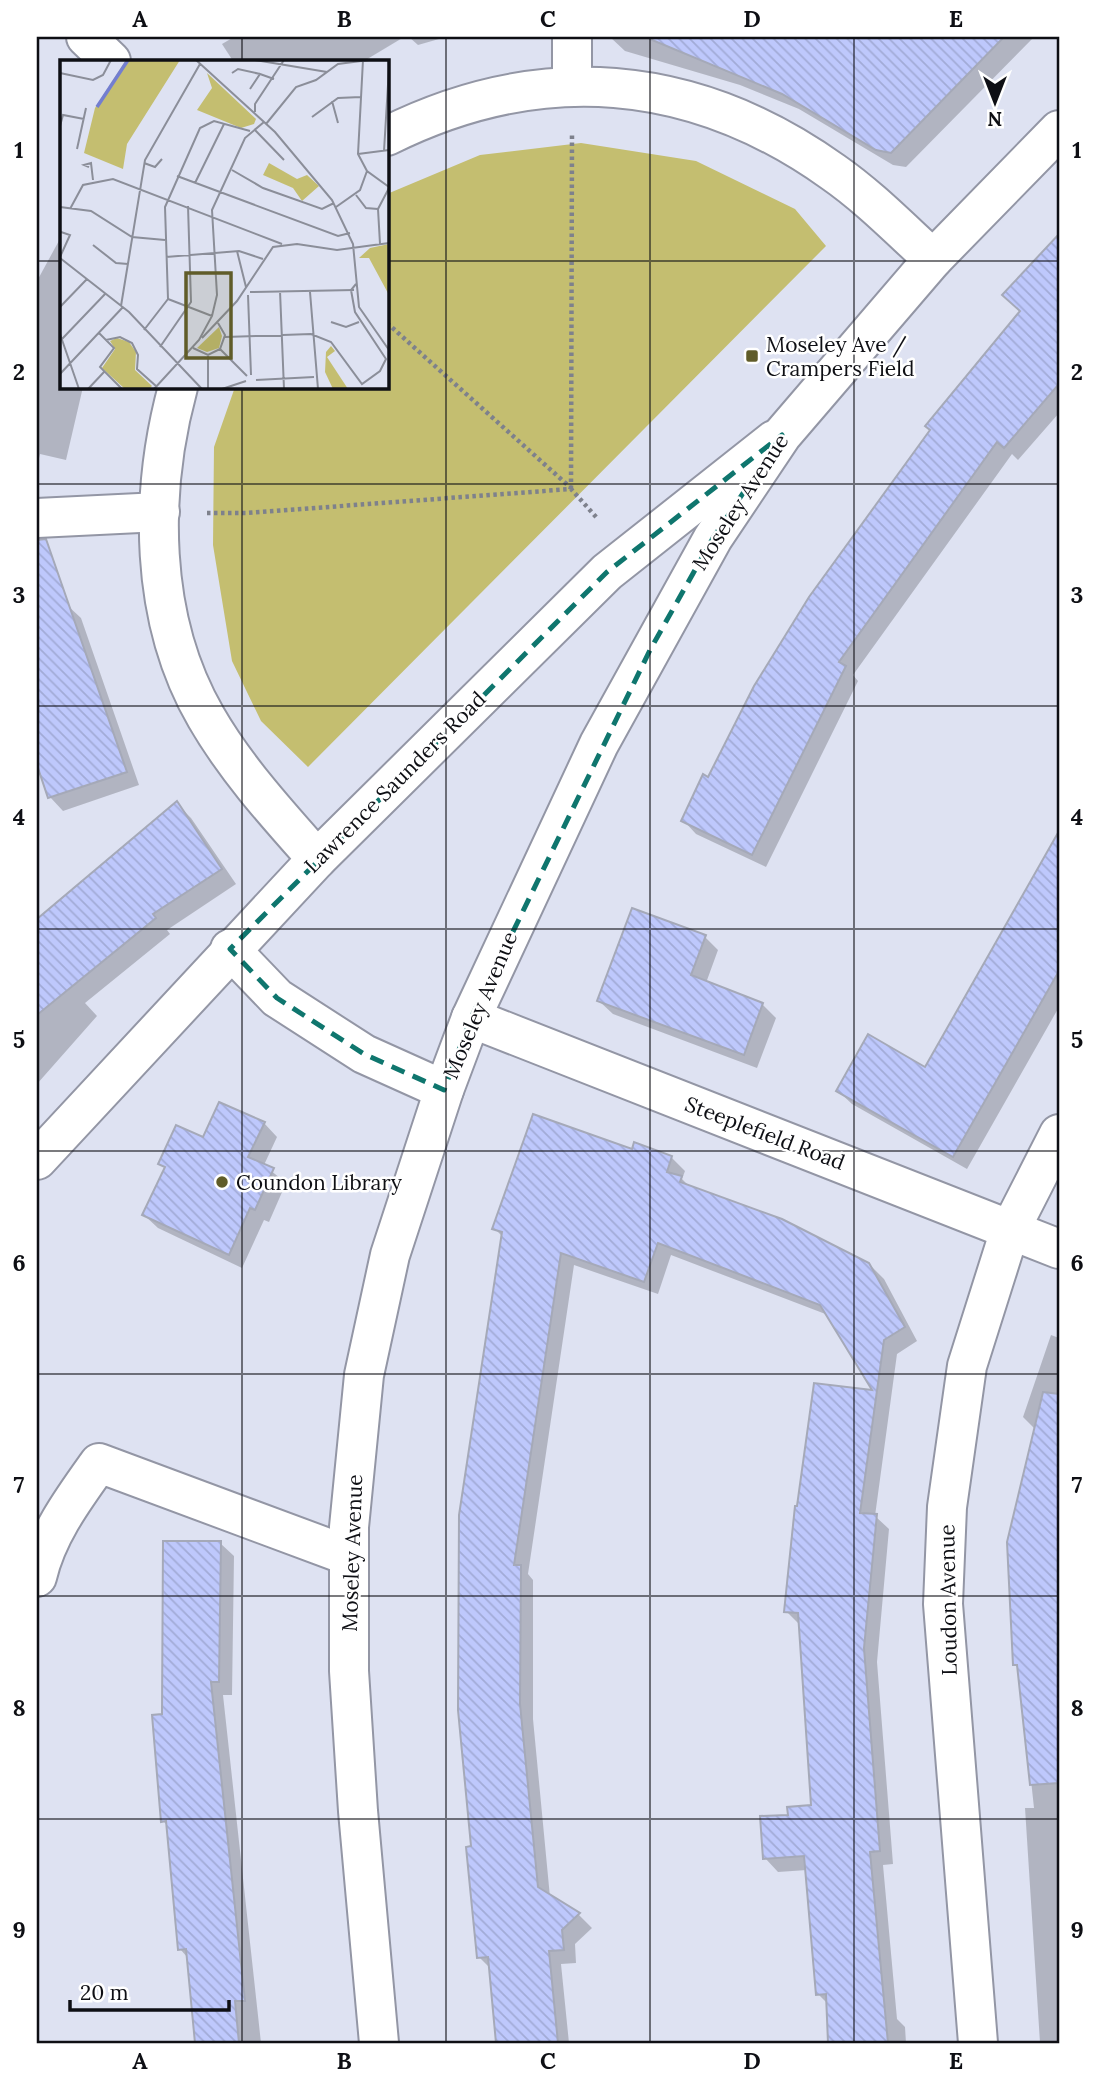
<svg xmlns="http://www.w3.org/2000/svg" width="1096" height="2080" font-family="Lora,serif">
  <defs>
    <pattern id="building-back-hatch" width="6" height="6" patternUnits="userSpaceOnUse" patternTransform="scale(1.75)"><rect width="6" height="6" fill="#bec8fc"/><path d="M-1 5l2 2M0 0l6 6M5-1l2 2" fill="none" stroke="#a2abd7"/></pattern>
  </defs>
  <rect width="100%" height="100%" fill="#dee2f2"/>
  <path fill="#c4be70" d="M 581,143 L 696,161 L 795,209 L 826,246 L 308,767 L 261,721 L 232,661 L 213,545 L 214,447 L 235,387 L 387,387 L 387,194 L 480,155 Z"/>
  <g fill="#0003">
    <path d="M 234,37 L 404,37 L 364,61 L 233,61 L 222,44 Z"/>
    <path d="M 409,37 L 446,37 L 418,45 Z"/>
    <path d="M 610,37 L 1034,37 L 906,167 L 893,165 L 799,109 L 740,85 L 625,51 Z"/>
    <path d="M 1059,236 L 1059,413 L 1018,460 L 1012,454 L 853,675 L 858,681 L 766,867 L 696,834 L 683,820 L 1022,312 L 1005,295 Z"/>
    <path d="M 61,237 L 61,387 L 83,387 L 66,460 L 40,454 L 37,467 L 37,281 Z"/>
    <path d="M 67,605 L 81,618 L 139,785 L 63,811 L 50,797 L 37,759 L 37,698 L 45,695 L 37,672 L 37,616 Z"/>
    <path d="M 176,803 L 191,818 L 236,884 L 167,930 L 170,934 L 85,1003 L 97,1016 L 37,1084 L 37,944 Z"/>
    <path d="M 1059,835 L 1059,1007 L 967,1169 L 852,1104 L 838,1091 L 925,1069 Z"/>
    <path d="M 705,937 L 718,950 L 706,983 L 762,1004 L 776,1018 L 757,1068 L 613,1014 L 599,1001 Z"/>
    <path d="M 264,1123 L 277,1137 L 264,1165 L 286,1183 L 269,1222 L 264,1220 L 242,1268 L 158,1228 L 144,1215 L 166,1169 L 160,1163 L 204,1139 Z"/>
    <path d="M 633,1151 L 671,1157 L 685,1171 L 682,1179 L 691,1188 L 870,1265 L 884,1279 L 917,1341 L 897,1354 L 875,1516 L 889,1529 L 877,1662 L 893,1864 L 883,1865 L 897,2019 L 905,2027 L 906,2043 L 831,2043 L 828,2004 L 818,1994 L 807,1870 L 778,1872 L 765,1858 L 790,1816 L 813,1807 L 800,1625 L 786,1611 L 875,1392 L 828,1315 L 671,1255 L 658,1294 L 574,1265 L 528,1574 L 533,1580 L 533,1719 L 550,1897 L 579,1915 L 592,1928 L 575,1944 L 576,1963 L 561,1964 L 569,2043 L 498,2043 L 491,1969 L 479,1957 L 473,1848 L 503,1237 L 494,1228 Z"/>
    <path d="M 1051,1335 L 1059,1338 L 1059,2043 L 1040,2043 L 1025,1808 L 1034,1808 L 1019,1669 L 1014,1664 L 1036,1430 L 1023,1417 Z"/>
    <path d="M 220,1543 L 234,1556 L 232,1695 L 223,1695 L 261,2043 L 196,2043 L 188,1958 L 180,1949 L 168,1826 L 163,1821 L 164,1716 Z"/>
  </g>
  <g fill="url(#building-back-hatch)" stroke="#a5a9b8" stroke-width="2">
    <path d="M 645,37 L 1004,37 L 891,153 L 876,150 L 782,94 Z"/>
    <path d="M 1059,234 L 1059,384 L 1004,448 L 997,442 L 839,662 L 846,666 L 752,855 L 681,821 L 703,774 L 708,777 L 754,686 L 809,597 L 930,430 L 925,426 L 1020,311 L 1002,295 Z"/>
    <path d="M 46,539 L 127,772 L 48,798 L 37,765 L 37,540 Z"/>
    <path d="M 177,801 L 222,869 L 153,914 L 156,918 L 37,1015 L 37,919 Z"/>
    <path d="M 1059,831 L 1059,971 L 953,1157 L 836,1091 L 868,1034 L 925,1067 Z"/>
    <path d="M 632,908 L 706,935 L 691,975 L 763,1003 L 744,1055 L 597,1001 Z"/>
    <path d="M 219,1102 L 265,1122 L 248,1157 L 274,1168 L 255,1210 L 250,1208 L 229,1255 L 142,1215 L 165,1167 L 158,1164 L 176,1125 L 203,1137 Z"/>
    <path d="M 533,1114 L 632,1149 L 634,1142 L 672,1156 L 667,1172 L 682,1176 L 680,1182 L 782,1219 L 869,1263 L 905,1327 L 884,1340 L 860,1513 L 877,1514 L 864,1648 L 880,1851 L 870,1852 L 888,2043 L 828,2043 L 826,1994 L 816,1995 L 804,1856 L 763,1859 L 760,1816 L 788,1815 L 787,1807 L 811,1805 L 798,1613 L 784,1612 L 795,1506 L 797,1506 L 814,1383 L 872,1390 L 820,1305 L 658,1243 L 644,1282 L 561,1253 L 514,1565 L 521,1565 L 520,1704 L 538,1887 L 580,1913 L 562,1930 L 564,1950 L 549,1951 L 558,2043 L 496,2043 L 488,1957 L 477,1958 L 466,1847 L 471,1846 L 458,1710 L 459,1515 L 502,1232 L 492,1229 Z"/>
    <path d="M 1043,1392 L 1059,1394 L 1059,1783 L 1030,1785 L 1017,1665 L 1013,1665 L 1007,1542 Z"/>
    <path d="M 163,1541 L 221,1541 L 219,1682 L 211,1682 L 245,2001 L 235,2001 L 239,2043 L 195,2043 L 186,1949 L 178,1950 L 166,1821 L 161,1822 L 152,1715 L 162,1714 Z"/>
  </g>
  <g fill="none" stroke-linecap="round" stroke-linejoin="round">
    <defs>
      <g id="minor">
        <path d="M 86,37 L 111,61"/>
        <path d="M 572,37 L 572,84"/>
        <path d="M 387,136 C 540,60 693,72 833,172 C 869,197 900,229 933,259"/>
        <path d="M 178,387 C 149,493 149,619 206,717 C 236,769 277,814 317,859"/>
        <path d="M 37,518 L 160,512"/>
        <path d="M 230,949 L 277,998 L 364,1054 L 444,1090"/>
        <path d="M 471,1018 L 1059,1249"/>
        <path d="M 37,1160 L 317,859 L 607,572 L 774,440"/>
        <path d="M 37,1577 C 47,1534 74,1498 99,1463 L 349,1556"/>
        <path d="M 978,2043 L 943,1604 L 947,1507 L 967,1366 L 1010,1230 L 1059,1134"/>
      </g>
      <path id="major" d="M 379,2043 L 358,1811 L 349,1671 L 349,1527 L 364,1375 L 390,1255 L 444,1090 L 471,1018 L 599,744 L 713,538 L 782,435 L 933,259 L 1059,130"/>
    </defs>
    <use href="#minor" stroke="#9396a5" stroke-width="42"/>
    <use href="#major" stroke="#9396a5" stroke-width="42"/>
    <g stroke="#7e818c" stroke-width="4.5" stroke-dasharray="3.5 3.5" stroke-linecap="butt">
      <path d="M 387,323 L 571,488"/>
      <path d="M 571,489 L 572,133"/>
      <path d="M 207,513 L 247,513 L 571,489 L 597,518"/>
    </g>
    <use href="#minor" stroke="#fff" stroke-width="38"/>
    <use href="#major" stroke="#fff" stroke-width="38"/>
  </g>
  <path fill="none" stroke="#0f766e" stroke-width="5" stroke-dasharray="14 9" stroke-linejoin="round" d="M 782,435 L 713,538 L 650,650 L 471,1018 L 444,1090 L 364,1054 L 277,998 L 230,949 L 607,572 Z"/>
  <path fill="none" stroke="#0e0f14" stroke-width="2" stroke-opacity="0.55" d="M 242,37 L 242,61M 446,37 L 446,2043M 650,37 L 650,2043M 854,37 L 854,2043M 37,261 L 61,261M 387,261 L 1059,261M 242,387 L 242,2043M 37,484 L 1059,484M 37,706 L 1059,706M 37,929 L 1059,929M 37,1151 L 1059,1151M 37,1374 L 1059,1374M 37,1596 L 1059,1596M 37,1819 L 1059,1819"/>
  <g fill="#605c29" stroke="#fff" stroke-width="2.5">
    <rect x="745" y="349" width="14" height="14" rx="3.5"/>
    <circle cx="222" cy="1182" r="7"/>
  </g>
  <g text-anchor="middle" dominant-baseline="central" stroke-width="5" stroke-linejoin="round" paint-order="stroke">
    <g font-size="21" fill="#0e0f14" stroke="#fff" text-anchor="start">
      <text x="766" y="344">Moseley Ave /<tspan x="766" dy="24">Crampers Field</tspan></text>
      <text x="236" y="1182">Coundon Library</text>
    </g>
    <g font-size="21" fill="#0e0f14" stroke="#fff">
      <text transform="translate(740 502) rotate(-57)">Moseley Avenue</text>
      <text transform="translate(395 782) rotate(-45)">Lawrence Saunders Road</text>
      <text transform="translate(480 1005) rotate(-67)">Moseley Avenue</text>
      <text transform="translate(765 1133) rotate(21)">Steeplefield Road</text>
      <text transform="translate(352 1553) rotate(-88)">Moseley Avenue</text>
      <text transform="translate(948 1600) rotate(-91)">Loudon Avenue</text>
    </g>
  </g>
  <g transform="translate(60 60)">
    <rect width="329" height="329" fill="#dee2f2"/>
    <path d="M 159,267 L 162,276 L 159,288 L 147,292 L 137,288 Z" fill="#c4be70"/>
    <path d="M 209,103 L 237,119 L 247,115 L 259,126 L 242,141 L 233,128 L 203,115 Z" fill="#c4be70"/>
    <path d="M 147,13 L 196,59 L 194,64 L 181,68 L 137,50 L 152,28 ZM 329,184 L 329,235 L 309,198 L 299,198 L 310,188 ZM 57,278 L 69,282 L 76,292 L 75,310 L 92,326 L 89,329 L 65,329 L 42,308 L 55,289 L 50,281 ZM 271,286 L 275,291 L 267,297 L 288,329 L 273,329 L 265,312 L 266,292 Z" fill="#c4be70"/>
    <path d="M 66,0 L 120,0 L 67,84 L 63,109 L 24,93 L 35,48 Z" fill="#c4be70"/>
    <path fill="none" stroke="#737ed0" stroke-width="3.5" d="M 37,47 L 68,0"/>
    <path fill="none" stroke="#8b8e99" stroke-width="2" d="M 136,0 L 215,72 L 272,140 L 293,184 L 299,247 L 329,290M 195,0 L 267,12M 303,0 L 298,94 L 307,111 L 329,127M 0,13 L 33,20 L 43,15 L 51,0M 172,13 L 178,9 L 200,14M 190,29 L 200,14 L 214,19M 272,41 L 278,63M 195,52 L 195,44 L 224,0M 252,57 L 278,38 L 301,37M 206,64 L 236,27 L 256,20 L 278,4 L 309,0M 0,66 L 3,55 L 24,59M 194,69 L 224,100M 17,89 L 26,48M 324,91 L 329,8M 298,94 L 329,90M 84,103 L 95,107 L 102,99M 29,107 L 24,105 L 31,103 L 33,120M 172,110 L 203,128 L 262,149 L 274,143M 117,116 L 278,176 L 290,173M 135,123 L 164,64M 296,135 L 306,148 L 318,149M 0,147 L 31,151 L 72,177 L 105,180M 276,147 L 300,130 L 307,111M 10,149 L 23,125 L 53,119 L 222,184M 320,184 L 318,149 L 329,128M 33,185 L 56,203 L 68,204M 177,191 L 186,227M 0,197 L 10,175 L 1,172M 106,197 L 179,191 L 203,199M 0,198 L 69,252 L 142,329M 220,231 L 224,329M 190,232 L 294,230M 250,232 L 258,329M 188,235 L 191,315M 108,239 L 152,256M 61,246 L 85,100 L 140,4M 0,247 L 27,219M 271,262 L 286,267 L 299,262M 84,270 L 108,239 L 105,147 L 140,68 L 154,61 L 190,71M 39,273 L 54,288 L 40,307 L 62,329M 0,274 L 19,329M 165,277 L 251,274 L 271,282 L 302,324 L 320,311 L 326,299 L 295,252 L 291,230 L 296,224M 142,278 L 177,241 L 213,187 L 237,184 L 277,190 L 329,183M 2,279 L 46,233M 46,280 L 60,277 L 72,283 L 78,295 L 77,309 L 96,326M 100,287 L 131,242 L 128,146M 133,288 L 148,295 L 160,289 L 165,275 L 158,263M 160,289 L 187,316M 148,295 L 148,329M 0,314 L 63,247M 196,320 L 254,317M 28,329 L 44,312M 94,329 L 139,280 L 152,256 L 157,235 L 152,150 L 185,78 L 204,62M 162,329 L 186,321"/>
    <path fill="#605c29" fill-opacity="0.15" stroke="#605c29" stroke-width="3.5" d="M 126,213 L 171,213 L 171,298 L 126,298 Z"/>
    <rect width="329" height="329" fill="none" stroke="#0e0f14" stroke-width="3.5"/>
  </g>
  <rect width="1096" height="2080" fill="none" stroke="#ffffff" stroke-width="77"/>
  <g transform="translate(995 102) rotate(180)" stroke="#ffffff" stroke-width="5" paint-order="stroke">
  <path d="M0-5L12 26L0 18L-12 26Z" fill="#0e0f14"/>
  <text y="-10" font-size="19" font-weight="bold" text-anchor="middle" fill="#0e0f14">N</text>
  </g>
  <path d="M70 2000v10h159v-10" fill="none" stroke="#0e0f14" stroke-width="3.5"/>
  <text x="80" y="2000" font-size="21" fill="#0e0f14" stroke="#ffffff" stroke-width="5" paint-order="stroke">20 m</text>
  <rect x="38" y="38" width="1020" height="2004" fill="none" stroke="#0e0f14" stroke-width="2.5"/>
  <g font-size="23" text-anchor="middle" font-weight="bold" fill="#0e0f14">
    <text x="140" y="27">A</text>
    <text x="344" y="27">B</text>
    <text x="548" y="27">C</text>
    <text x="752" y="27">D</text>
    <text x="956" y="27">E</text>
    <text x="19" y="158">1</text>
    <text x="1077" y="158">1</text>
    <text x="19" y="380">2</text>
    <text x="1077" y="380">2</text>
    <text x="19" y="603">3</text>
    <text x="1077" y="603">3</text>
    <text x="19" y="825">4</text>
    <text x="1077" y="825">4</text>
    <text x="19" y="1048">5</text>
    <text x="1077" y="1048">5</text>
    <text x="19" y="1271">6</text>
    <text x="1077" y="1271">6</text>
    <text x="19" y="1493">7</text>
    <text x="1077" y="1493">7</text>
    <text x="19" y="1716">8</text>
    <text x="1077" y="1716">8</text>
    <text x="19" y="1938">9</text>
    <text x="1077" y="1938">9</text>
    <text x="140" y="2069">A</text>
    <text x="344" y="2069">B</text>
    <text x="548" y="2069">C</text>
    <text x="752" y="2069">D</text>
    <text x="956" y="2069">E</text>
  </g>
</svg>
